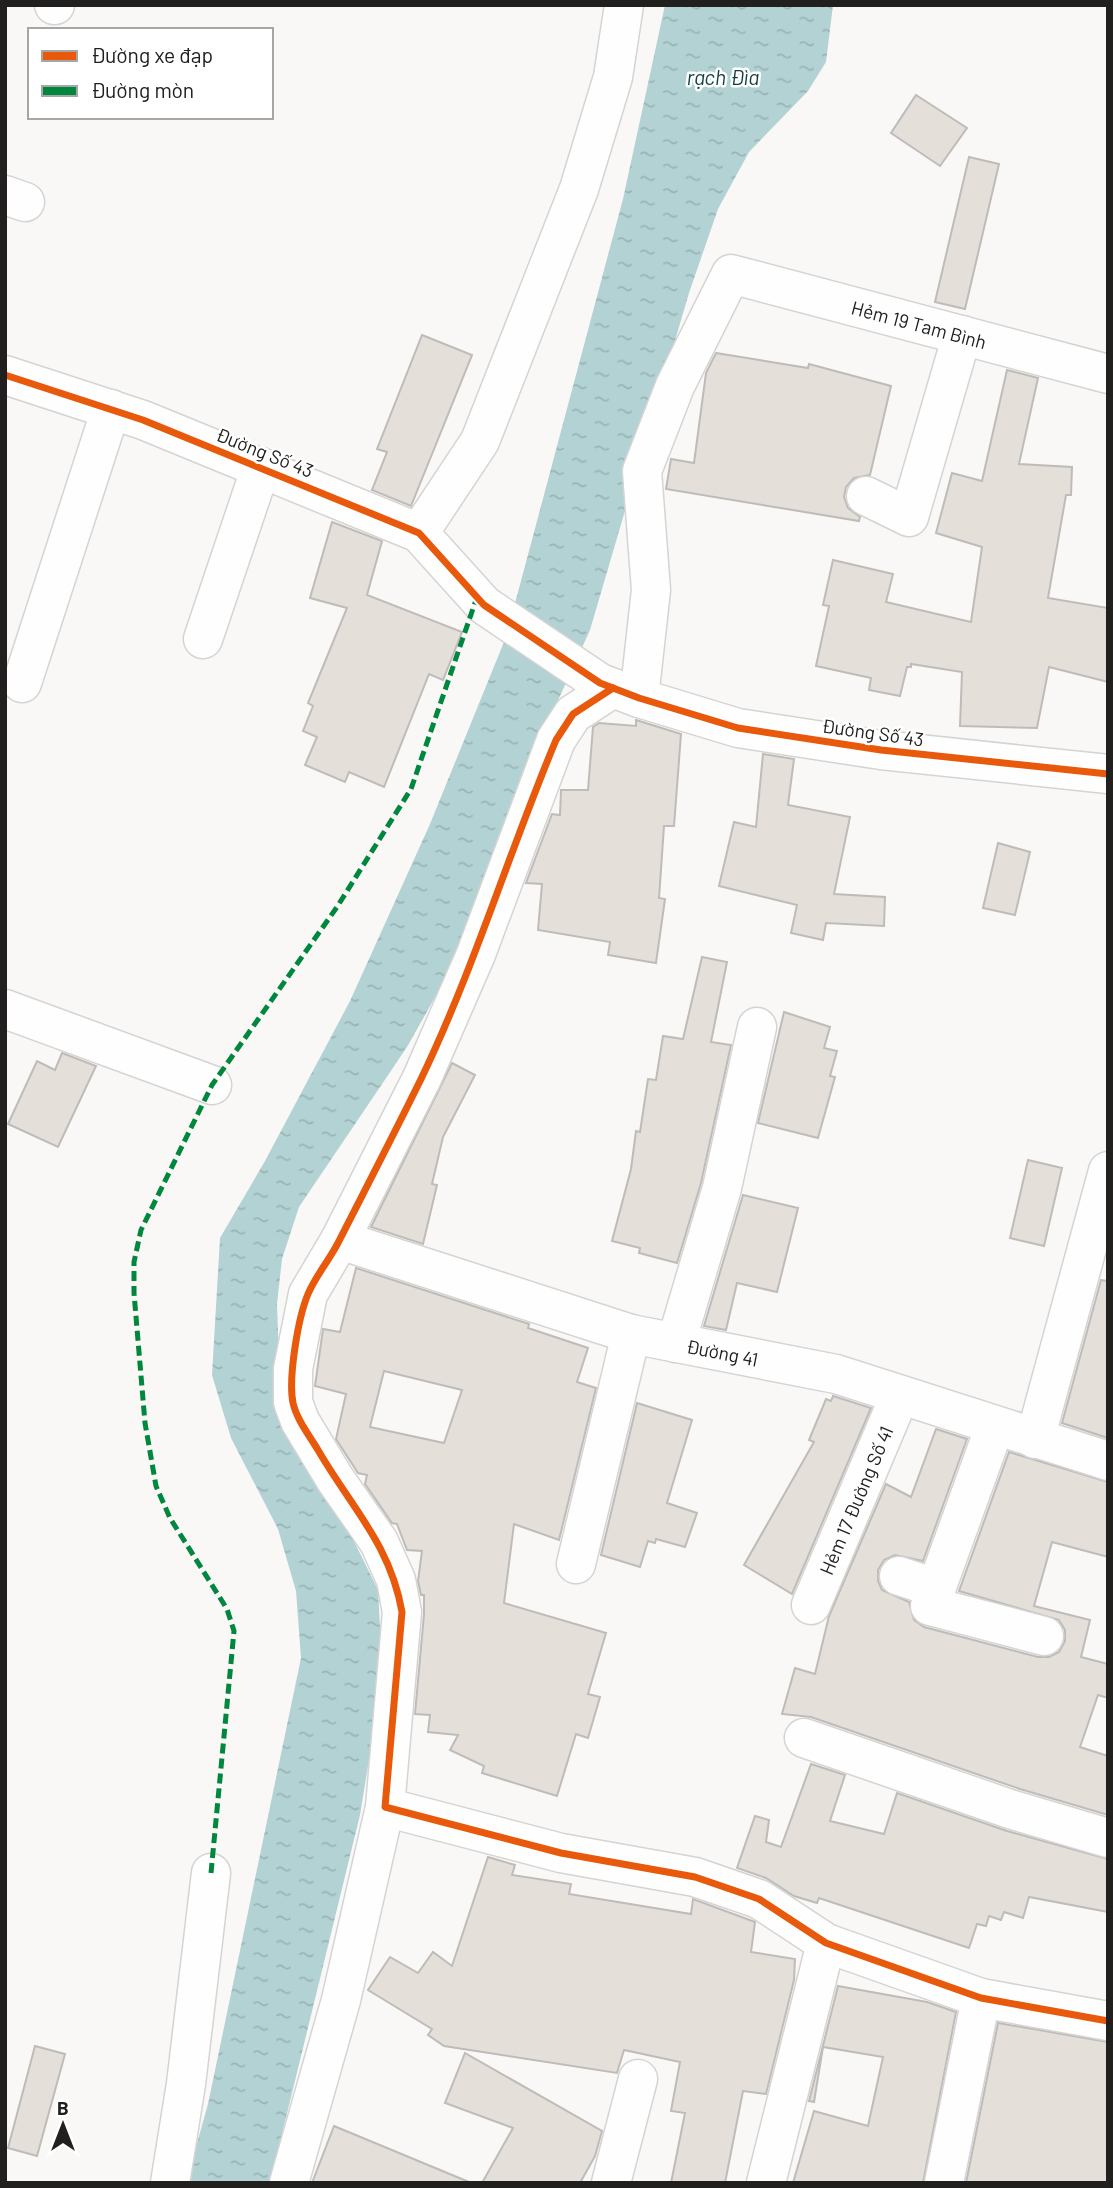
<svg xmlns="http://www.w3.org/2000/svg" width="1113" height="2188" font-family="Barlow,sans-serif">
  <defs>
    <pattern id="water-ripples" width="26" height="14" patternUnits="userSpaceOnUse" patternTransform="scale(1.75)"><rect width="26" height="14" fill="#b3d2d3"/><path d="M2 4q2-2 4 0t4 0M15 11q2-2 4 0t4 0" fill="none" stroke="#9ab4b5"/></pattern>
  </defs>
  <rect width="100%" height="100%" fill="#faf8f6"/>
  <path fill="url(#water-ripples)" d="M 665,5 L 833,5 L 826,62 L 808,91 L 749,152 L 718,209 L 689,293 L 590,630 L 524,775 L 447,976 L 407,1047 L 299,1207 L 282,1259 L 277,1304 L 279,1361 L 350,1533 L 378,1590 L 381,1645 L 376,1717 L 360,1815 L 270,2183 L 186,2183 L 208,2104 L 301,1658 L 296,1591 L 278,1529 L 231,1438 L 212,1375 L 220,1238 L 265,1161 L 350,1001 L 430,824 L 506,637 L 623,199 Z"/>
  <g fill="#e4dfd8" stroke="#bebcba" stroke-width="2" fill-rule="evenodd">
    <path d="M 916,95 L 967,128 L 940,166 L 891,133 Z"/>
    <path d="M 969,157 L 999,164 L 965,309 L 935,302 Z"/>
    <path d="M 422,335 L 472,355 L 411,506 L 372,490 L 387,452 L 377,449 Z"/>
    <path d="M 716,353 L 808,368 L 809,364 L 891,386 L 870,475 L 854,478 L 846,487 L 844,497 L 848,508 L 860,517 L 859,521 L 666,489 L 671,459 L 694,463 L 706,373 Z"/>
    <path d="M 1007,370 L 1038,378 L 1019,464 L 1072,467 L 1071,495 L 1066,495 L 1048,598 L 1108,608 L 1108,682 L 1049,667 L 1037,728 L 960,726 L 962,672 L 911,664 L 911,667 L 907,667 L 900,696 L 869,690 L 871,678 L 816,666 L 829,606 L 823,605 L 833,560 L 893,574 L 886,602 L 971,622 L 982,547 L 936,533 L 952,473 L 982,481 Z"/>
    <path d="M 332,522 L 382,541 L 367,595 L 462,632 L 443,680 L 429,674 L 384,787 L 349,772 L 345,782 L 305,765 L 317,737 L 303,731 L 313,706 L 308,703 L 347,608 L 310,598 Z"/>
    <path d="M 636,720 L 681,734 L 674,826 L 664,826 L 659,898 L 665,899 L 656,963 L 608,955 L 610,942 L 538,930 L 542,884 L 526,883 L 552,814 L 560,815 L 561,790 L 588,790 L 593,727 L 599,723 L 636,726 Z"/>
    <path d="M 763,754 L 794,759 L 788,805 L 850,817 L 834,894 L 885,897 L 884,926 L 826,923 L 823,940 L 791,933 L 797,905 L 719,886 L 734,822 L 756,827 Z"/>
    <path d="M 998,843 L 1030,852 L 1015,915 L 983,908 Z"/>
    <path d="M 702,957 L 727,962 L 711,1042 L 731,1045 L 701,1183 L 677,1263 L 639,1253 L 640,1248 L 612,1241 L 631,1169 L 636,1131 L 640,1132 L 648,1079 L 656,1080 L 663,1036 L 683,1039 Z"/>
    <path d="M 784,1012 L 830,1027 L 824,1048 L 837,1051 L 830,1076 L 835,1077 L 818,1138 L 758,1123 Z"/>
    <path d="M 62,1053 L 96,1066 L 58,1147 L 8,1124 L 37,1061 L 55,1070 Z"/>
    <path d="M 452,1063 L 475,1075 L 443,1137 L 432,1184 L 437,1185 L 423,1244 L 371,1227 Z"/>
    <path d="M 1028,1160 L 1062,1168 L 1044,1246 L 1010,1238 Z"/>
    <path d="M 743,1195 L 798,1208 L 777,1292 L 737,1283 L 726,1330 L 704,1326 Z"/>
    <path d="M 356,1268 L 529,1324 L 528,1328 L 588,1348 L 577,1382 L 596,1388 L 559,1540 L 514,1524 L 504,1603 L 606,1633 L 588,1694 L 600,1697 L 588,1738 L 576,1734 L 557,1796 L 482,1773 L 484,1766 L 450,1750 L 458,1735 L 428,1732 L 430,1715 L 415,1714 L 424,1614 L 424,1595 L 421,1595 L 418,1581 L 422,1551 L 407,1550 L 397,1524 L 392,1523 L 365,1484 L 367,1475 L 358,1473 L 336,1439 L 346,1394 L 315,1386 L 323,1329 L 340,1332 ZM 384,1371 L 462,1390 L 444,1443 L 370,1427 Z"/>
    <path d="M 1101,1280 L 1108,1281 L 1108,1438 L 1062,1423 Z"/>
    <path d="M 833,1396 L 871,1408 L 792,1594 L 744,1565 L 814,1442 L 809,1440 L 826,1399 L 831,1401 Z"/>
    <path d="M 637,1403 L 692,1420 L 667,1503 L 697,1513 L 685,1547 L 656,1539 L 655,1543 L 648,1541 L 640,1567 L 601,1555 Z"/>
    <path d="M 936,1429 L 967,1439 L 923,1561 L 895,1555 L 884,1560 L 878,1570 L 878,1581 L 882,1590 L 909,1602 L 914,1620 L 924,1627 L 1038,1657 L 1049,1657 L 1059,1652 L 1065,1641 L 1065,1630 L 1059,1620 L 959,1591 L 1009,1452 L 1108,1482 L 1108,1557 L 1052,1542 L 1034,1606 L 1090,1620 L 1081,1657 L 1108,1664 L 1108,1698 L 1098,1695 L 1080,1747 L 1108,1756 L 1108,1815 L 1020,1789 L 811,1717 L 782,1714 L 795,1668 L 815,1674 L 829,1616 L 886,1484 L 911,1497 Z"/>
    <path d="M 811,1764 L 845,1775 L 830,1821 L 884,1834 L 897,1793 L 1007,1831 L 1108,1859 L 1108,1912 L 1029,1897 L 1023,1918 L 1004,1912 L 1001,1920 L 989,1916 L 986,1926 L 977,1924 L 969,1948 L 819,1898 L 817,1903 L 794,1896 L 766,1878 L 737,1868 L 755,1816 L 769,1820 L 766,1842 L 781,1847 Z"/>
    <path d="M 488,1857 L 515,1865 L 512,1875 L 571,1884 L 569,1894 L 691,1914 L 693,1899 L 755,1922 L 751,1952 L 795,1959 L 794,1980 L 766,2094 L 743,2091 L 725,2183 L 671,2183 L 685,2113 L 671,2111 L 680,2062 L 624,2050 L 617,2073 L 444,2046 L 428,2035 L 432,2029 L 368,1990 L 390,1957 L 418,1973 L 433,1952 L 452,1966 Z"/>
    <path d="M 838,1986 L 927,2002 L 956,2012 L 923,2183 L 793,2183 L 814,2111 L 868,2126 L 883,2057 L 823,2047 L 814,2102 L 809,2101 Z"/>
    <path d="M 998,2023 L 1108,2042 L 1108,2183 L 966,2183 Z"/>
    <path d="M 35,2046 L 65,2054 L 37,2156 L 8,2148 Z"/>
    <path d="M 465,2053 L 602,2131 L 595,2156 L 580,2183 L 482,2183 L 513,2128 L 445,2103 Z"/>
    <path d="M 334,2126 L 469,2182 L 469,2183 L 312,2183 Z"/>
  </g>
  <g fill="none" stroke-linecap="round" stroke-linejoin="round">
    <defs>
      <g id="minor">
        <path d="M 54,5 L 55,5"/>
        <path d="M 5,195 L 25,202"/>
        <path d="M 5,375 L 143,420 L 419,533 L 484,605 L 600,683 L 639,698 L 738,728 L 881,750 L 1108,774"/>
        <path d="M 866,496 L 909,517 L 962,335"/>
        <path d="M 419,533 L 480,441 L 579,189 L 613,77 L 624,5"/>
        <path d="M 203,639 L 261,467"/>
        <path d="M 22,683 L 111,409"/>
        <path id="s1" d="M 639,698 L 651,590 L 642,471 L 675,386 L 731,274 L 1108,374"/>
        <path d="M 5,1009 L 212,1085"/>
        <path id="s2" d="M 340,1240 L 631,1334 L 836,1374 L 1108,1461"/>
        <path d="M 676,1343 L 722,1188 L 757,1027"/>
        <path d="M 995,1426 L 930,1606 L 1044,1636"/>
        <path d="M 1035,1439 L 1108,1171"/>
        <path d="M 576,1564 L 631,1334"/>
        <path d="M 899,1576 L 936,1588"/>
        <path id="s3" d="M 811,1605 L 900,1395"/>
        <path d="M 804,1738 L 1013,1810 L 1108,1838"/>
        <path d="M 385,1807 L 561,1853 L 695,1877 L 759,1899 L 826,1943 L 981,1998 L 1108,2021"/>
        <path d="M 170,2183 L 186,2084 L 211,1873"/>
        <path d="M 289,2183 L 341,2000 L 385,1807 L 402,1612 L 396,1580 L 379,1542 L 335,1479 L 300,1421 L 293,1402 L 293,1369 L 308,1294 L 340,1240 L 422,1078 L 476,954 L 556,740 L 573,714 L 613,688"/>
        <path d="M 611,2183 L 638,2079"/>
        <path d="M 766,2183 L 826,1943"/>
        <path d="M 944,2183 L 981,1998"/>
      </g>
    </defs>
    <use href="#minor" stroke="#d5d4d3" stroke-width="41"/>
    <use href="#minor" stroke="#fefefe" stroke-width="38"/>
    <path stroke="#00873e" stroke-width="5" stroke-dasharray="10 5" stroke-linecap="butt" d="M 211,1873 L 234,1631 L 227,1609 L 170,1518 L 156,1486 L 145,1423 L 134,1293 L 134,1262 L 141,1230 L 212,1085 L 337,907 L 411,789 L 477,597"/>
    <defs>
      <g id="cycleway">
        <path d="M 5,375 L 143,420 L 419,533 L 484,605 L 600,683 L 639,698 L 738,728 L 881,750 L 1108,774"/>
        <path d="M 613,688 L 573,714 L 556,740 C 509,852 474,969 421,1079 C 395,1132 367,1186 340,1239 C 331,1258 316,1275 308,1294 C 298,1318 288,1378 293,1403 C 297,1420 309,1435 318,1450 C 351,1507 390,1544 402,1612 L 385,1807 L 561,1853 L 695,1877 L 759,1899 L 826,1943 L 981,1998 L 1108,2021"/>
      </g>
    </defs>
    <use href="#cycleway" stroke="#fff" stroke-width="11"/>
    <use href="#cycleway" stroke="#e8590c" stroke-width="7"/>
  </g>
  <g text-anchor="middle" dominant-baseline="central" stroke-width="5" stroke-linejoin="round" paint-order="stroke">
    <g font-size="19" fill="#21201f" stroke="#fff">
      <text stroke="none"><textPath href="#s1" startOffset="639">Hẻm 19 Tam Bình</textPath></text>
      <text transform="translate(265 452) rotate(22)">Đường Số 43</text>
      <text transform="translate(873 732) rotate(8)">Đường Số 43</text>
      <text stroke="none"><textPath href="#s2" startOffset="399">Đường 41</textPath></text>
      <text stroke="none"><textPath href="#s3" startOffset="114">Hẻm 17 Đường Số 41</textPath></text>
    </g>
    <g font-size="21" font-style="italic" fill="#133f40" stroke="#fff">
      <text x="723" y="76">rạch Đìa</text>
    </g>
  </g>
  <rect width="1113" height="2188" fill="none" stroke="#21201f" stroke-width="14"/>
  <rect x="28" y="28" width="245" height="91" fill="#ffffff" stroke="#a6a6a5" stroke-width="2"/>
  <rect x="42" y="51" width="35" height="10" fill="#e8590c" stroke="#a6a6a5" stroke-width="2"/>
  <text x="91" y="63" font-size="21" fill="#21201f">Đường xe đạp</text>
  <rect x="42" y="86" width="35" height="10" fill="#00873e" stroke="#a6a6a5" stroke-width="2"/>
  <text x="91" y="98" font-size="21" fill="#21201f">Đường mòn</text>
  <g transform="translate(63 2125)" stroke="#ffffff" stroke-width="5" paint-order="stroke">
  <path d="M0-5L12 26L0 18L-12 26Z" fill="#21201f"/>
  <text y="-10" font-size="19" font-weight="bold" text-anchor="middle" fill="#21201f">B</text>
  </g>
</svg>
